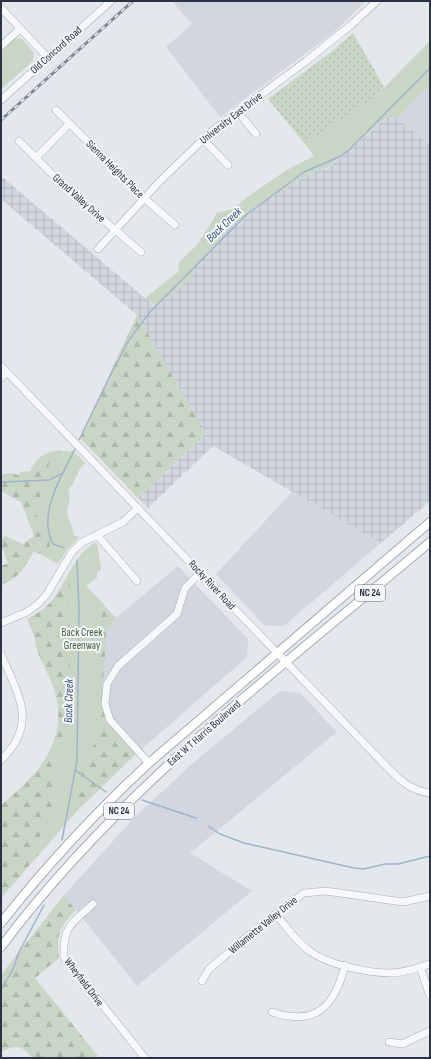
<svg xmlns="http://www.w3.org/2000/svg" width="431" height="1059" font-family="'Sofia Sans Condensed',sans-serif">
  <defs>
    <pattern id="industrial-grid" width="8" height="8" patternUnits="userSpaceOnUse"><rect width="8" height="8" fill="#d2d6de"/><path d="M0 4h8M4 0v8" fill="none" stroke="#b4b8c0"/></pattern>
    <pattern id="grass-dots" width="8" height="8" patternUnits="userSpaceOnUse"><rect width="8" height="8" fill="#c9d6c5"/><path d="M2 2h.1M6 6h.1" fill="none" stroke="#adb8ab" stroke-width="1.8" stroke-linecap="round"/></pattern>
    <pattern id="forest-firs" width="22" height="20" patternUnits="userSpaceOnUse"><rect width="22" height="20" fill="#c9d6c5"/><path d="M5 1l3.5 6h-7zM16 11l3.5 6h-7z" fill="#adb8ab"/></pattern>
  </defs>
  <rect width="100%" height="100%" fill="#e4e7ec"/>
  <g fill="#d2d6de">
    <path d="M 172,1 L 366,1 L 333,33 L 220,117 L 166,47 L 192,24 Z"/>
    <path d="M 430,87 L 430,145 L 397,119 L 419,95 Z"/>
    <path d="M 292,492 L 381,543 L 284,626 L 264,625 L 216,574 Z"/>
    <path d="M 178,566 L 248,639 L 247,657 L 136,754 L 106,718 L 102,695 L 107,632 L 116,618 Z"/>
    <path d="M 280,691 L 300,693 L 337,732 L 190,853 L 252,891 L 137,986 L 64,895 L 133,819 L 193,763 Z"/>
  </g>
  <path fill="url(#industrial-grid)" d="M 391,114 L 430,145 L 430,501 L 381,543 L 213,446 L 148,508 L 138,498 L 206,434 L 137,315 L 1,199 L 1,176 L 145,298 L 157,305 L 192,278 L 195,266 L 199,259 L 214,248 L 230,224 L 244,220 L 261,202 L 280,193 L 295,182 L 320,169 L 327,169 Z"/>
  <path fill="url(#grass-dots)" d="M 353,33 L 384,87 L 376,96 L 305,144 L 268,99 L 331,52 Z"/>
  <g fill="url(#forest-firs)">
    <path d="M 137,315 L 206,434 L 138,498 L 80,438 Z"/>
    <path d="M 57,450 L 70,452 L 72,450 L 85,463 C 75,473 77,480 68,490 C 72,497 67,505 67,513 C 67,517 73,529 74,536 L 79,537 L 68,548 L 58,564 L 34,551 C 24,568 20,577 1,585 L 1,566 L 8,563 L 1,545 L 1,540 L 5,536 L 23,544 L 34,536 L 21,502 L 1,491 L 1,475 L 8,473 L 19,475 L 20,472 L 30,471 C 36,457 43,454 57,450 Z"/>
    <path d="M 94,543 L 97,544 L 101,570 L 97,572 L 97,577 L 86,586 L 116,618 L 107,632 L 102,695 L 106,718 L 136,754 L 75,813 L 1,898 L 1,805 C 41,773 72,737 52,683 C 49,676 36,651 36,646 C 36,638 31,628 27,619 C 34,615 42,611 48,605 C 67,585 69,561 94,543 Z"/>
    <path d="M 64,895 L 76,910 C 60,926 56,935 59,958 L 35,978 L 98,1056 L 95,1058 L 32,1058 C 23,1044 14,1045 1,1052 L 1,975 Z"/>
  </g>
  <g fill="#c9d6c5">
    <path d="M 18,38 L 22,39 L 34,53 L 33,61 L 1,89 L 1,51 L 14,39 Z"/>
    <path d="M 430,41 L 430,87 L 419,95 L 397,119 L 391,114 L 327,168 L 320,169 L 295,182 L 280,193 L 261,202 L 244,220 L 230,224 L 214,248 L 199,259 L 195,266 L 192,278 L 158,305 L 145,298 L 178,272 L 179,262 L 197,245 L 217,213 L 233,209 L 246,198 L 285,171 L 314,156 L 305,144 L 376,96 Z"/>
    <path d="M 72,450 L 85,463 C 75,473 77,479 68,490 C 72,497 67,505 67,513 C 67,517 73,529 74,536 L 79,537 L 68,548 L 60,559 C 51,556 50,547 49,539 L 41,537 L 41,519 L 34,513 L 41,496 L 40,492 L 51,458 L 62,451 L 70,452 Z"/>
    <path d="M 94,543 L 97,544 L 101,570 L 97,572 L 97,577 L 86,586 L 105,606 L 100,622 L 99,723 L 96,739 L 82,771 L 75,813 L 34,859 L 28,850 C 47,832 56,810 57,785 C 57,779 54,773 54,767 C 55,757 59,750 58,740 C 77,727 66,698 67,680 C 67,672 73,662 70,653 C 68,646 61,640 57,634 L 70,625 L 69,621 L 70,611 L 67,600 L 71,580 L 67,576 L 83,552 Z"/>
  </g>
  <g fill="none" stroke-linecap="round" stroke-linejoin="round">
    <g stroke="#9fb4cc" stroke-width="1.5">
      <path d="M 79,440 L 112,372 L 129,340 L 150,312 L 246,215 L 304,172 L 341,156 L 350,149 L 430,68"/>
      <path d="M 1,482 L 49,480 L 63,473"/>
      <path d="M 64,548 L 53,544 C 37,514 62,475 75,449"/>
      <path d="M 75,770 L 106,792"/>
      <path d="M 142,800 L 196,818"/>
      <path d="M 208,826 L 220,834 L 244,843 L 354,868 L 364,869 L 385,864 L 398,864 L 430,856"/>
      <path d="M 62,840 L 77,761 L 79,609 L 77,560"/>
      <path d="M 1,990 L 13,969 L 19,952 L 44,905"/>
    </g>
    <defs>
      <g id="minor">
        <path d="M 1,8 L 48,58"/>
        <path d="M 1,46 L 20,29"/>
        <path d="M 1,100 L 111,1"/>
        <path d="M 56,110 L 144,198 L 175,225"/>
        <path d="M 237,111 L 256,134"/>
        <path d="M 203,139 L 228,165"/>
        <path d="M 19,141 L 64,186 L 141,252"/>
        <path d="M 36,158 L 69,124"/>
        <path d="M 98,249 L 160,181 L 212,131 L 305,62 L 351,25 L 377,1"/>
        <path d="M 1,366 L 385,765 C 398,778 410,791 430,793"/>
        <path d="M 1,378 L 7,372"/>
        <path d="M 97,535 L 137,581"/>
        <path d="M 1,623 L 27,612 L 38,604 L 47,594 L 72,552 L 81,543 L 123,522 L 138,508"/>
        <path d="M 1,654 C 18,695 39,723 1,760"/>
        <path d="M 149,763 L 110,720 L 105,704 L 107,684 L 118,666 L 177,614 L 185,588 L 200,573"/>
        <path d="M 93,904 C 73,922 62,927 64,957 L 145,1058"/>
        <path d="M 276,914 C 286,927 297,942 311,952 C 329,965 369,973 391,973 C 404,973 417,968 430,964"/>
        <path d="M 420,967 L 430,996"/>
        <path d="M 202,981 L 209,969 L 265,922 L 304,893 L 326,891 L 403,902 L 430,896"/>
        <path d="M 272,1012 C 316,1027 335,1006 345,965"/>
        <path d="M 389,1042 L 402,1044 L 430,1031"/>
      </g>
      <g id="major">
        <path d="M 1,923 C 46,866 95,813 149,763 L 430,522"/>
        <path d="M 1,947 C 120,788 280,669 430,542"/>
      </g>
    </defs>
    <use href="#minor" stroke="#a9aeb7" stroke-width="8"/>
    <use href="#major" stroke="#a3abb8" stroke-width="10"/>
    <use href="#minor" stroke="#f7f8fa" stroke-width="7"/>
    <use href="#major" stroke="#fff" stroke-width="8"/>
    <defs>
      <path id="rail" d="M 1,120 L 133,1"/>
    </defs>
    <use href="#rail" stroke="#7d8696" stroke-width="3"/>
    <use href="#rail" stroke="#f4f6f9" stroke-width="1.5" stroke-dasharray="4.5" stroke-linecap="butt"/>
  </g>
  <g text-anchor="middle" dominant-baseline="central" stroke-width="4" stroke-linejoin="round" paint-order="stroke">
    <g fill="#f4f6f9" stroke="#676e7b" stroke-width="1">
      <rect x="355" y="585" width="30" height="16" rx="3"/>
      <rect x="104" y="803" width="30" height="16" rx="3"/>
    </g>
    <g font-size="10" font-weight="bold" fill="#2b3445">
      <text x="370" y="593">NC 24</text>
      <text x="119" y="811">NC 24</text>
    </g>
    <g font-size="11" fill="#2b3445" stroke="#f4f6f9">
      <text transform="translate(56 50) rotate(-42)">Old Concord Road</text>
      <text transform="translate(231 118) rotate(-38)">University East Drive</text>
      <text transform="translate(115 169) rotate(45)">Sienna Heights Place</text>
      <text transform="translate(79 198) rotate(42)">Grand Valley Drive</text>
      <text transform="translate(212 585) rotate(47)">Rocky River Road</text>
      <text transform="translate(204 733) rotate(-41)">East W T Harris Boulevard</text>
      <text transform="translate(263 925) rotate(-39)">Willamette Valley Drive</text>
      <text transform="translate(84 982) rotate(53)">Wheyfield Drive</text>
    </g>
    <g font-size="11" fill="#3f6138" stroke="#f4f6f9">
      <text x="82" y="632">Back Creek<tspan x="82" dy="13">Greenway</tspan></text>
    </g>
    <g font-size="12" font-style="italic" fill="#34527a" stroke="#f4f6f9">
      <text transform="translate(224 225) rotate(-44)">Back Creek</text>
      <text transform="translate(69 701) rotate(-89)">Back Creek</text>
    </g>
  </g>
  <rect width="431" height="1059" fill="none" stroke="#2b3445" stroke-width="4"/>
</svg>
